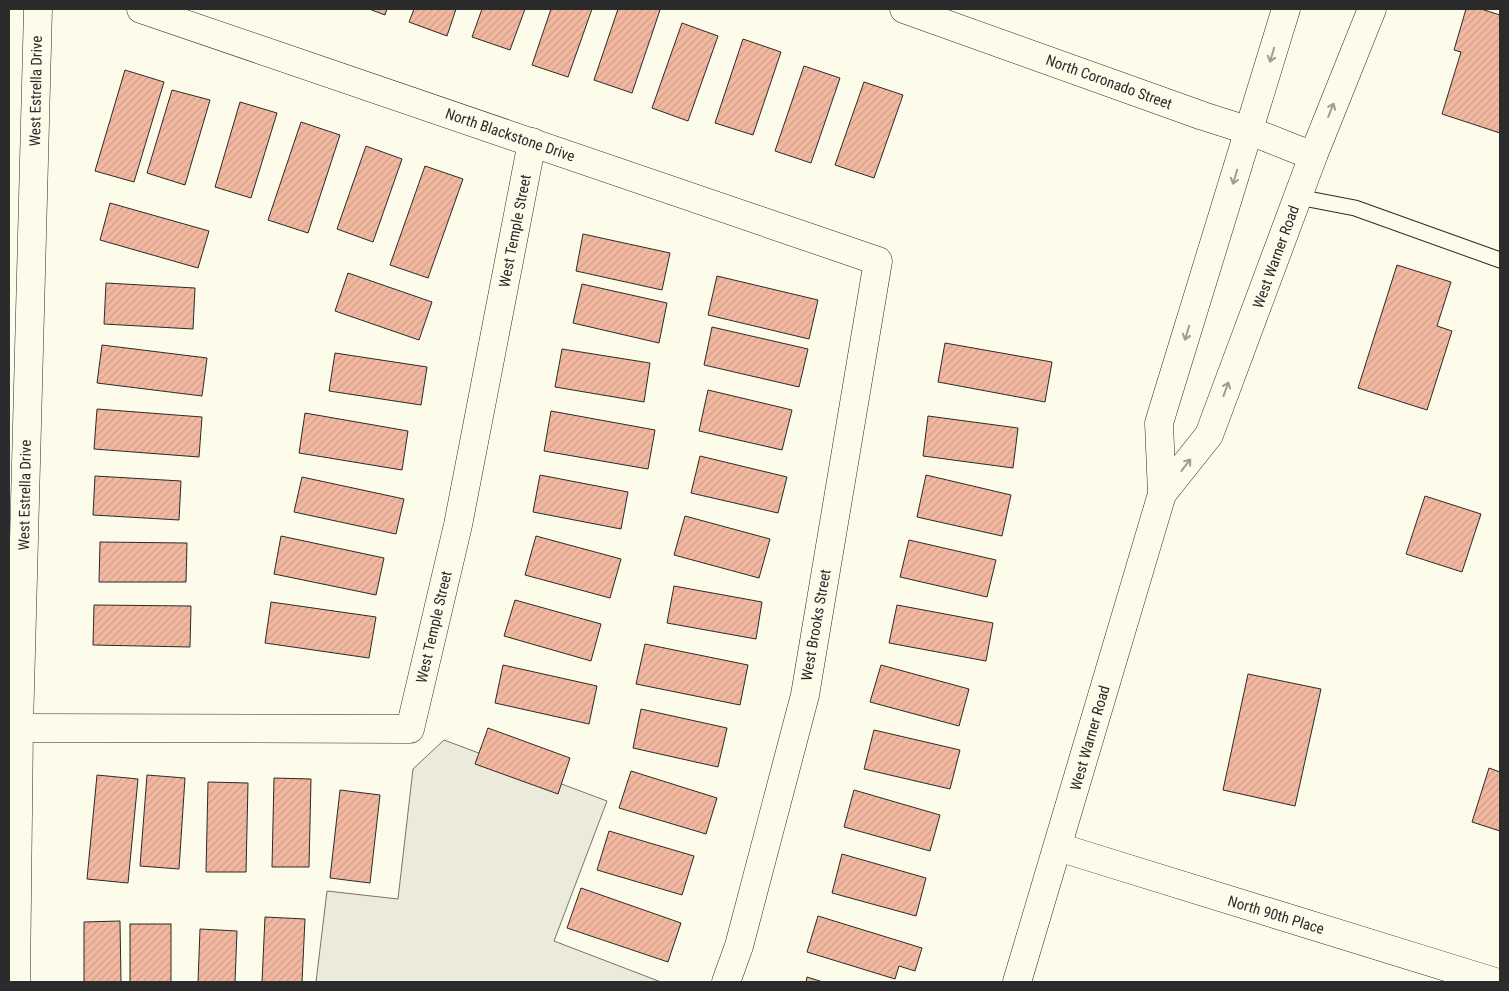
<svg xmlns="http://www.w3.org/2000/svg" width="1509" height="991" font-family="'Roboto Condensed',sans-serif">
  <defs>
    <pattern id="building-hatch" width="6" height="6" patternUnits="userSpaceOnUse" patternTransform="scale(1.25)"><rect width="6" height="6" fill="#f2b8a0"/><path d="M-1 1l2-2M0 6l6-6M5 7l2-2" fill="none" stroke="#d09e8a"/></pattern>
  </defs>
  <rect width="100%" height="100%" fill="#fdfbea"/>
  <path fill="#ecebdb" stroke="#74746e" d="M 444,740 L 607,801 L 554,941 L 661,982 L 316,982 L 327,891 L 398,899 L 413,769 Z"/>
  <g fill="url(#building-hatch)" stroke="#2b2b2b">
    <path d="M 369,9 L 387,9 L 385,15 Z"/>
    <path d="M 414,9 L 456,9 L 447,36 L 409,22 Z"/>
    <path d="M 482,9 L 525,9 L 510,50 L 472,37 Z"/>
    <path d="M 551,9 L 592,9 L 568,77 L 532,65 Z"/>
    <path d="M 618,9 L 656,9 L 660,10 L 632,93 L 594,80 Z"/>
    <path d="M 1466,9 L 1481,9 L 1500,15 L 1500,133 L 1442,114 L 1461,52 L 1454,50 Z"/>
    <path d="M 682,23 L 718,36 L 688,121 L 652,108 Z"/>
    <path d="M 743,39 L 781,52 L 753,135 L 715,123 Z"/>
    <path d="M 804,66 L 840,78 L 811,163 L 775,151 Z"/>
    <path d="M 125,70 L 164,82 L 134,182 L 95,171 Z"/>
    <path d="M 864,82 L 903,95 L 874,178 L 835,165 Z"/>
    <path d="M 172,90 L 210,100 L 185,185 L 147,173 Z"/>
    <path d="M 240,102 L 277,113 L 251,198 L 215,187 Z"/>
    <path d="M 301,122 L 340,135 L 308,233 L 268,220 Z"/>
    <path d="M 366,146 L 402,159 L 373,242 L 337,229 Z"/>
    <path d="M 425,166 L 463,179 L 428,278 L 390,265 Z"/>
    <path d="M 110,203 L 209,231 L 198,268 L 100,240 Z"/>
    <path d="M 583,234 L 670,253 L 662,290 L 576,271 Z"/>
    <path d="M 1397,265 L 1451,282 L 1437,326 L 1452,331 L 1427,410 L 1358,388 Z"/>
    <path d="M 348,273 L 432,302 L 419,340 L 335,311 Z"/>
    <path d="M 717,276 L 818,300 L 809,339 L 708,315 Z"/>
    <path d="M 106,283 L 195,288 L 193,329 L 104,324 Z"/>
    <path d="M 582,284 L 667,303 L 659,343 L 573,323 Z"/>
    <path d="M 712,327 L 808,349 L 799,387 L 704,365 Z"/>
    <path d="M 945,343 L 1052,362 L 1045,402 L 938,382 Z"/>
    <path d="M 102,345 L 207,358 L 202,396 L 97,383 Z"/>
    <path d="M 562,349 L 650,363 L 644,402 L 555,387 Z"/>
    <path d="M 335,353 L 427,367 L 421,405 L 329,391 Z"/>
    <path d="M 708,390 L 792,410 L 782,450 L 699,431 Z"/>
    <path d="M 97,409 L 202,417 L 199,457 L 94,449 Z"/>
    <path d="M 551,411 L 655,430 L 648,469 L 544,451 Z"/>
    <path d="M 305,413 L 408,431 L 402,470 L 299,453 Z"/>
    <path d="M 928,416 L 1018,428 L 1013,468 L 923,456 Z"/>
    <path d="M 700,456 L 787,477 L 778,513 L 691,493 Z"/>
    <path d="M 540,475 L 628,492 L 621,529 L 533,512 Z"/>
    <path d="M 926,475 L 1011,495 L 1002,536 L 917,517 Z"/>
    <path d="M 95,476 L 181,481 L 179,520 L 93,515 Z"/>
    <path d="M 302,477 L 404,499 L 396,534 L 294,512 Z"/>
    <path d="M 1425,496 L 1481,514 L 1462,572 L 1406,554 Z"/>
    <path d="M 685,516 L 770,539 L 759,578 L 674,555 Z"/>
    <path d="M 281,536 L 384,558 L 376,595 L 274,574 Z"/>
    <path d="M 536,536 L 621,559 L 610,598 L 525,575 Z"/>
    <path d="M 909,540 L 996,560 L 987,597 L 900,577 Z"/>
    <path d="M 100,542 L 187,543 L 186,582 L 99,582 Z"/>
    <path d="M 674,586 L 762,602 L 756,639 L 667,623 Z"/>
    <path d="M 515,600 L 601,624 L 591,661 L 504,636 Z"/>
    <path d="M 271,602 L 376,617 L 369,658 L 265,643 Z"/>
    <path d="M 94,605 L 191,606 L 190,647 L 93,645 Z"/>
    <path d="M 897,605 L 993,623 L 986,661 L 889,643 Z"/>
    <path d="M 645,644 L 748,665 L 740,705 L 636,684 Z"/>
    <path d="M 503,665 L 597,686 L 589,724 L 495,703 Z"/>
    <path d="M 881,665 L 969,689 L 959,726 L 870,702 Z"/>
    <path d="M 1248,674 L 1321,689 L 1295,806 L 1223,790 Z"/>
    <path d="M 641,709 L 727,728 L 718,767 L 633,748 Z"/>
    <path d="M 488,728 L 570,758 L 558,794 L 475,764 Z"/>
    <path d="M 874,730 L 960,750 L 950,789 L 864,769 Z"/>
    <path d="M 1489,768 L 1500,772 L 1500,831 L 1472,822 Z"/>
    <path d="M 631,771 L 717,798 L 706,834 L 619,808 Z"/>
    <path d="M 97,775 L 138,779 L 128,883 L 87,879 Z"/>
    <path d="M 147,775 L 185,778 L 179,869 L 140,866 Z"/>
    <path d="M 274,778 L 311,779 L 309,867 L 272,867 Z"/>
    <path d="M 208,782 L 248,783 L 246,872 L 206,872 Z"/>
    <path d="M 340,790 L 380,795 L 370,883 L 330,878 Z"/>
    <path d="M 854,790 L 940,815 L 930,851 L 844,827 Z"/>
    <path d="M 609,831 L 694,856 L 682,895 L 597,870 Z"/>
    <path d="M 842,854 L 926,878 L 916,916 L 832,893 Z"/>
    <path d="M 581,888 L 681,923 L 668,962 L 567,928 Z"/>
    <path d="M 818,916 L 922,948 L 915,971 L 899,966 L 895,979 L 807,952 Z"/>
    <path d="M 265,917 L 305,919 L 302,982 L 262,982 Z"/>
    <path d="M 120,921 L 121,982 L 84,982 L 84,922 Z"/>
    <rect x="130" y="924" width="41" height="58"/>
    <path d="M 200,929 L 237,931 L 235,982 L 198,982 Z"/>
    <path d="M 807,977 L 823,982 L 806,982 Z"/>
  </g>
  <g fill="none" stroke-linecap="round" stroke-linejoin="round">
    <defs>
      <path id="service" d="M 1298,197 L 1355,208 L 1500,260"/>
      <g id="minor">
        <path d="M 141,9 L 878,261 L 805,695 L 739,946 L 726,982"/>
        <path d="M 904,9 L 1203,116 L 1250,131 L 1313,156"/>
        <path d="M 19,728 L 410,729 L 458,525 L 532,142"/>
        <path d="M 1058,847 L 1495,982"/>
        <path d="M 16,982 L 19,728 L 38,9"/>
      </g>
      <g id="secondary">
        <path d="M 1162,494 L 1209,435 L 1313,156 L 1372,9"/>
        <path d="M 1017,982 L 1162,494 L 1159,423 L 1286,9"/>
      </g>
    </defs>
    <use href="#service" stroke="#2b2b2b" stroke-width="17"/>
    <use href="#minor" stroke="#2b2b2b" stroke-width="29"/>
    <use href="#secondary" stroke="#2b2b2b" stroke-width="29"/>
    <use href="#service" stroke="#fdfbea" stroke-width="15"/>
    <use href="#minor" stroke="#fdfbea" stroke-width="28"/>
    <use href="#secondary" stroke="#fdfbea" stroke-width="28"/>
  </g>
  <defs><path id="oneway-shaft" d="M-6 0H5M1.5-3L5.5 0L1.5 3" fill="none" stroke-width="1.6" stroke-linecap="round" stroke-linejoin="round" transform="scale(1.25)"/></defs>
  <g stroke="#9e9d94">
    <use href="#oneway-shaft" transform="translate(1272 55) rotate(107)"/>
    <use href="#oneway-shaft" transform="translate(1331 110) rotate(-68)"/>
    <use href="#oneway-shaft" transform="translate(1235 177) rotate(107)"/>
    <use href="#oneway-shaft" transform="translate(1187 333) rotate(107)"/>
    <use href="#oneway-shaft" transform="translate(1226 389) rotate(-70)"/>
    <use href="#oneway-shaft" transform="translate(1186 465) rotate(-52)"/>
  </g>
  <g text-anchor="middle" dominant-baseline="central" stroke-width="4" stroke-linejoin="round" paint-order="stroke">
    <g font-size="15" fill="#2b2b2b" stroke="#fdfbea">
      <text transform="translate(1109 82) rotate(20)">North Coronado Street</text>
      <text transform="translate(36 91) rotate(-89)">West Estrella Drive</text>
      <text transform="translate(510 135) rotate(19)">North Blackstone Drive</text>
      <text transform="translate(515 231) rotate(-79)">West Temple Street</text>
      <text transform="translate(1276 257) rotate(-70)">West Warner Road</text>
      <text transform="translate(25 495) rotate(-89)">West Estrella Drive</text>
      <text transform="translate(816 625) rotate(-80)">West Brooks Street</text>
      <text transform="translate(434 627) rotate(-77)">West Temple Street</text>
      <text transform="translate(1090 738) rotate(-74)">West Warner Road</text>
      <text transform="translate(1276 915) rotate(17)">North 90th Place</text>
    </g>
  </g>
  <rect width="1509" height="991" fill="none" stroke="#2b2b2b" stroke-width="20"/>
</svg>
